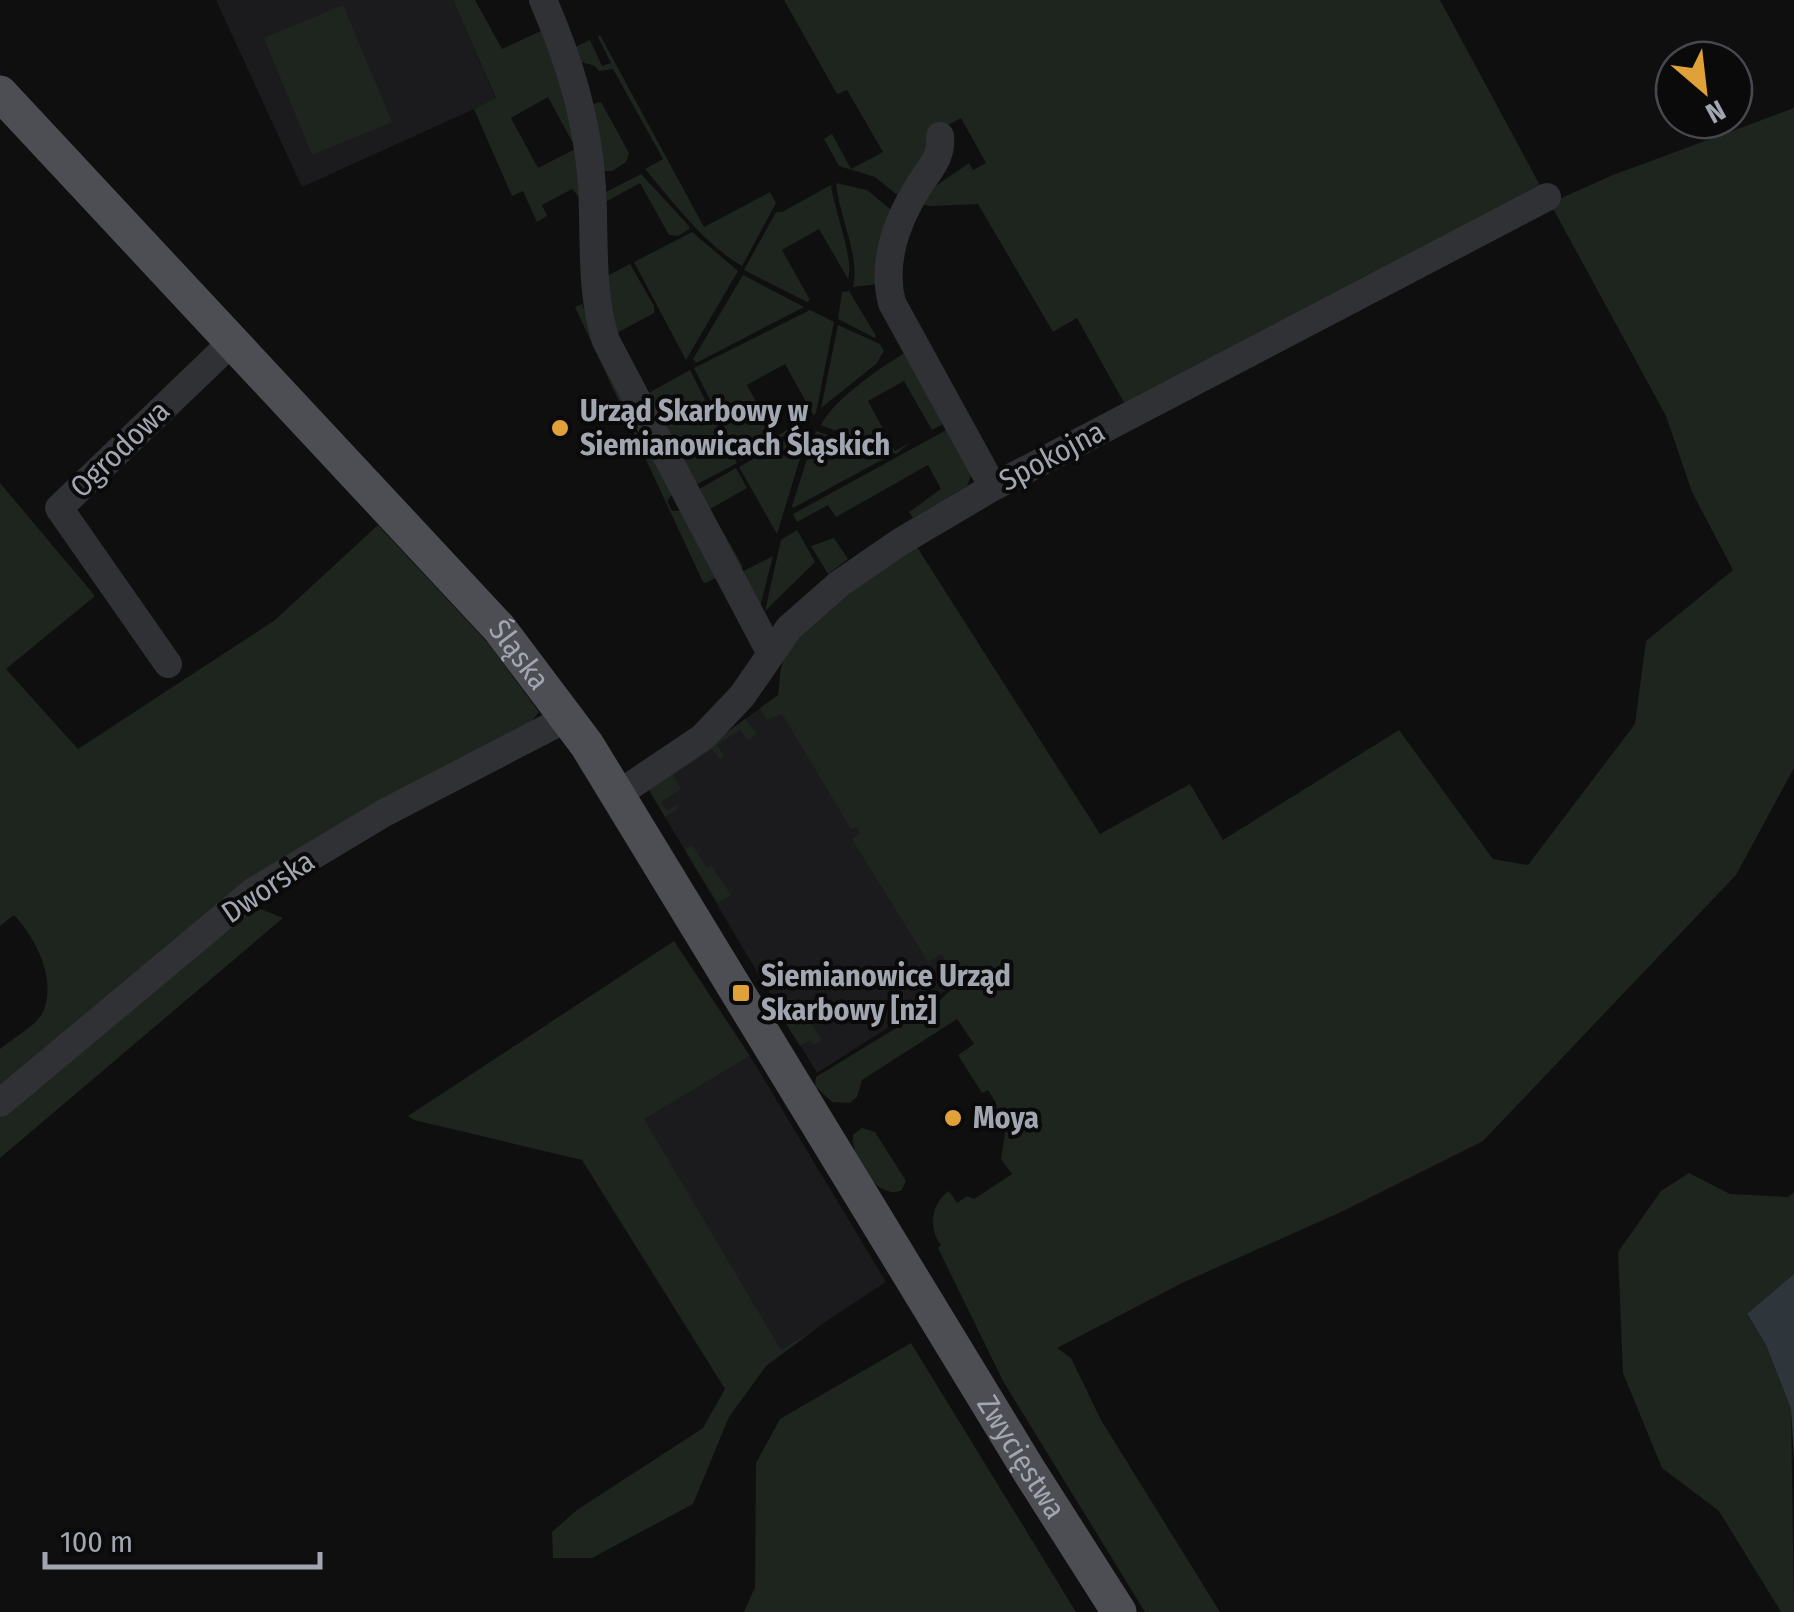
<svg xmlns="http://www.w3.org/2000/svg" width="1794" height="1612" font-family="'Fira Sans Condensed',sans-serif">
  <rect width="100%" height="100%" fill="#0f0f10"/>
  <g fill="#1b1b1d">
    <path d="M 216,0 L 453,0 L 496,99 L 302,187 Z"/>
    <path d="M 778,695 L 959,982 L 817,1073 L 649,790 Z"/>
    <path d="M 750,1056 L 886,1282 L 781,1351 L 643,1119 Z"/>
  </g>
  <g fill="#1e241e">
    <path d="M 453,0 L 475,0 L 502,49 L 543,30 L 564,86 L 575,147 L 548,97 L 511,118 L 538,168 L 579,147 L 581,199 L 572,189 L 542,205 L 547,216 L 537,222 L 523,191 L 512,196 L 474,109 L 496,98 Z"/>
    <path d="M 784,0 L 1440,0 L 1542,189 L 1127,408 L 1077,318 L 1053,332 L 978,204 L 931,206 L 919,204 L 927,192 L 969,163 L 973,170 L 986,163 L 961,118 L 928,136 L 934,150 L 901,198 L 875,177 L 839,166 L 824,139 L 832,134 L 851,169 L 883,152 L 847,90 L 837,94 Z"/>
    <path d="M 343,5 L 392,122 L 312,155 L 264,38 Z"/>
    <path d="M 600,35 L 704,227 L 770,192 L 776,203 L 742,266 C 703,243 674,203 645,169 L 663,159 L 613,69 L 599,71 L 595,66 L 581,62 L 571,49 L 590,40 L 602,66 L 611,63 L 598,37 Z"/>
    <path d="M 601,102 L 629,153 L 626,162 L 612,171 L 601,171 L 590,105 Z"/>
    <path d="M 1794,108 L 1794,768 L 1736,875 L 1483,1141 L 1341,1212 L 1182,1283 L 1057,1348 L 1071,1358 L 1101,1420 L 1220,1612 L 1145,1612 L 1003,1381 L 938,1248 L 941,1245 C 928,1228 931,1203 949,1191 L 957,1203 L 967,1196 L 974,1199 L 1012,1174 L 1001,1159 L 1005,1134 L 992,1108 L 996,1103 L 988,1090 L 982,1093 L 958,1055 L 974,1044 L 957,1019 L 862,1080 L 857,1097 L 850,1103 L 832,1102 L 815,1086 L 816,1077 L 937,1003 L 959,982 L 941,954 L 928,962 L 852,839 L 860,833 L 856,827 L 851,829 L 782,714 L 767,720 L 760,708 L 778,695 C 780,683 779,667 785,657 C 813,607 871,576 917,547 L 1100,834 L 1190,784 L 1223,840 L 1399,730 L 1493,859 L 1528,865 L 1635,724 L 1646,641 L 1733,570 L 1692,492 L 1666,416 L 1550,203 L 1613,175 Z"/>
    <path d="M 641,174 L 689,226 L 689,229 L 678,236 L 669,235 L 640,183 L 600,205 L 602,194 Z"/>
    <path d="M 836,183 L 867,190 L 895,213 L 879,284 L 853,287 C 860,255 839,216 836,183 Z"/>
    <path d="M 831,185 C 834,209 855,261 848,279 L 819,229 L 782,250 L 810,300 L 807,302 L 744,270 L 776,212 L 782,212 Z"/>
    <path d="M 692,232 L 738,271 L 686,360 L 634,262 Z"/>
    <path d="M 630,264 L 654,306 L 654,313 L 617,333 L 645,385 L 641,387 L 607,321 L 603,278 Z"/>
    <path d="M 743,275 L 804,307 L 696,363 L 693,359 Z"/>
    <path d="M 849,291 L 876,336 L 875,338 L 838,319 L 842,292 Z"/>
    <path d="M 582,304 L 646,455 L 655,450 L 676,489 L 667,501 L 672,511 L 685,511 L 719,576 L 706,583 L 703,582 L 575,307 Z"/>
    <path d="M 810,310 L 834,322 L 816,413 L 814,416 L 785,364 L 747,385 L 775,437 L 792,427 L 794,430 L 741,461 L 694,368 Z"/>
    <path d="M 838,325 L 880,344 L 884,351 L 876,364 L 821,408 Z"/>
    <path d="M 908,351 L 945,423 L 932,430 L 904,381 L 868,401 L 895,451 L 911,442 L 896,454 L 821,425 C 834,399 882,366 908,351 Z"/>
    <path d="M 690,370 L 737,463 L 692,487 L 645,395 Z"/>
    <path d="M 807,428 L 809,429 L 777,534 L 739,467 Z"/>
    <path d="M 948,429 L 972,473 L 967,486 L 913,518 L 909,512 L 941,489 L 928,465 L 836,517 L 828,505 L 797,522 L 793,514 Z"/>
    <path d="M 816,431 L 889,456 L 793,508 L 792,506 Z"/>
    <path d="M 736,468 L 747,488 L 710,509 L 743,567 L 734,572 L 694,492 Z"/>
    <path d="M 0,483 L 95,596 L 6,669 L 78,749 L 275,620 L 378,525 L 488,643 L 539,712 L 528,726 L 238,887 L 0,1086 L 0,1049 C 12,1039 36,1026 43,1012 C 57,980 36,938 14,915 L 0,926 Z"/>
    <path d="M 797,530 L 815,562 L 765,611 L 781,540 Z"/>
    <path d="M 834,538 L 848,559 L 828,574 L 811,546 Z"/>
    <path d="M 773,556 L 759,611 L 736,575 Z"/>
    <path d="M 745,719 L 757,734 L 748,740 L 740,730 L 717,745 L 724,756 L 720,759 L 712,749 L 673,775 L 681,789 L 661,802 L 667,811 L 678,804 L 677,809 L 665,817 L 649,790 Z"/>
    <path d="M 692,845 L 707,868 L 711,865 L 731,895 L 718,903 L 685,850 Z"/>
    <path d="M 256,907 L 283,918 L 0,1158 L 0,1113 Z"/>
    <path d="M 674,941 L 750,1056 L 644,1119 L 781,1350 L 824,1323 L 766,1366 L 729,1417 L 693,1504 L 592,1558 L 553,1558 L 552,1532 L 577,1510 L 703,1428 L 725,1389 L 582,1160 L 414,1120 L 408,1116 Z"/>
    <path d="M 799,1005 L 822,1040 L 814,1045 L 810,1040 L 800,1046 L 782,1017 Z"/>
    <path d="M 862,1128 L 875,1132 L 906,1181 L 901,1191 C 894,1192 892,1193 885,1190 C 869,1185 850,1150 853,1135 Z"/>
    <path d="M 1689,1173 L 1730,1194 L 1788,1197 L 1794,1192 L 1794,1274 L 1747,1315 L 1766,1345 L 1791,1409 L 1794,1612 L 1781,1612 L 1719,1511 L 1662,1468 L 1623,1373 L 1618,1252 L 1661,1191 Z"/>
    <path d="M 911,1343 L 1076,1612 L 744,1612 L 755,1587 L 756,1463 L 780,1419 Z"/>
  </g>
  <path fill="#2e363c" d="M 1794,1274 L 1794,1459 L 1791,1409 L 1766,1345 L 1747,1314 Z"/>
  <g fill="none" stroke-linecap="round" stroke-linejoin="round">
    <g stroke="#303135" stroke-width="28">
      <path d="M 543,0 C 569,60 588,120 592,187 C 595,238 590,291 606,341 L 770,652"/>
      <path d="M 940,136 C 942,157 931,167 920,184 C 897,220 881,261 892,303 L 993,487"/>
      <path d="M 168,664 L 59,508 L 232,342"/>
      <path d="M 617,795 L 703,737 L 742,696 L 789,628 L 839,584 L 900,542 L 993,487 L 1547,197"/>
      <path d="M 0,1103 L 254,891 L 384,813 L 569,717"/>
    </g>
    <path stroke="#4d4e54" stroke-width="35" id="s1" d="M 0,93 L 499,628 L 587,745 L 1028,1469 L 1119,1612"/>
  </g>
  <g fill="#e0a138" stroke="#0a0a0b" stroke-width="4">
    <circle cx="560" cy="428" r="10"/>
    <rect x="731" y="983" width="20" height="20" rx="5"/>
    <circle cx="953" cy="1118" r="10"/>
  </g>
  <g text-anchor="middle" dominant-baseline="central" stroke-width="8" stroke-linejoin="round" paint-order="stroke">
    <g font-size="30" font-weight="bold" fill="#a1a6b0" stroke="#0a0a0b" text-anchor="start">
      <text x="580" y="411">Urząd Skarbowy w<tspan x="580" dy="34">Siemianowicach Śląskich</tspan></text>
      <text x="761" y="976">Siemianowice Urząd<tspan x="761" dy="34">Skarbowy [nż]</tspan></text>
      <text x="973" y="1118">Moya</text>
    </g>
    <g font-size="30" fill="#a1a6b0" stroke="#0a0a0b">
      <text transform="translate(120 449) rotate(-44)">Ogrodowa</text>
      <text transform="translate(1052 456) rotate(-28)">Spokojna</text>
      <text stroke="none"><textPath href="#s1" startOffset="765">Śląska</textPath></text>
      <text transform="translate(268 887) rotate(-34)">Dworska</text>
      <text stroke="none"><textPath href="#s1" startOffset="1712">Zwycięstwa</textPath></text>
    </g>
  </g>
  <g transform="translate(1704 90) rotate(152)"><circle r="48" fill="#0a0a0b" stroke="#46484d" stroke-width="2.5"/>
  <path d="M0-8L18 38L0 25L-18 38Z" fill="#e0a138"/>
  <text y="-15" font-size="28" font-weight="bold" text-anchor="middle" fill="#a1a6b0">N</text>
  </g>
  <path d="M45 1552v15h275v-15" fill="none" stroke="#a1a6b0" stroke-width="5"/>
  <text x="60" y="1552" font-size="30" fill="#a1a6b0" stroke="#0a0a0b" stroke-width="8" paint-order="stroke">100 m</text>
</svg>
